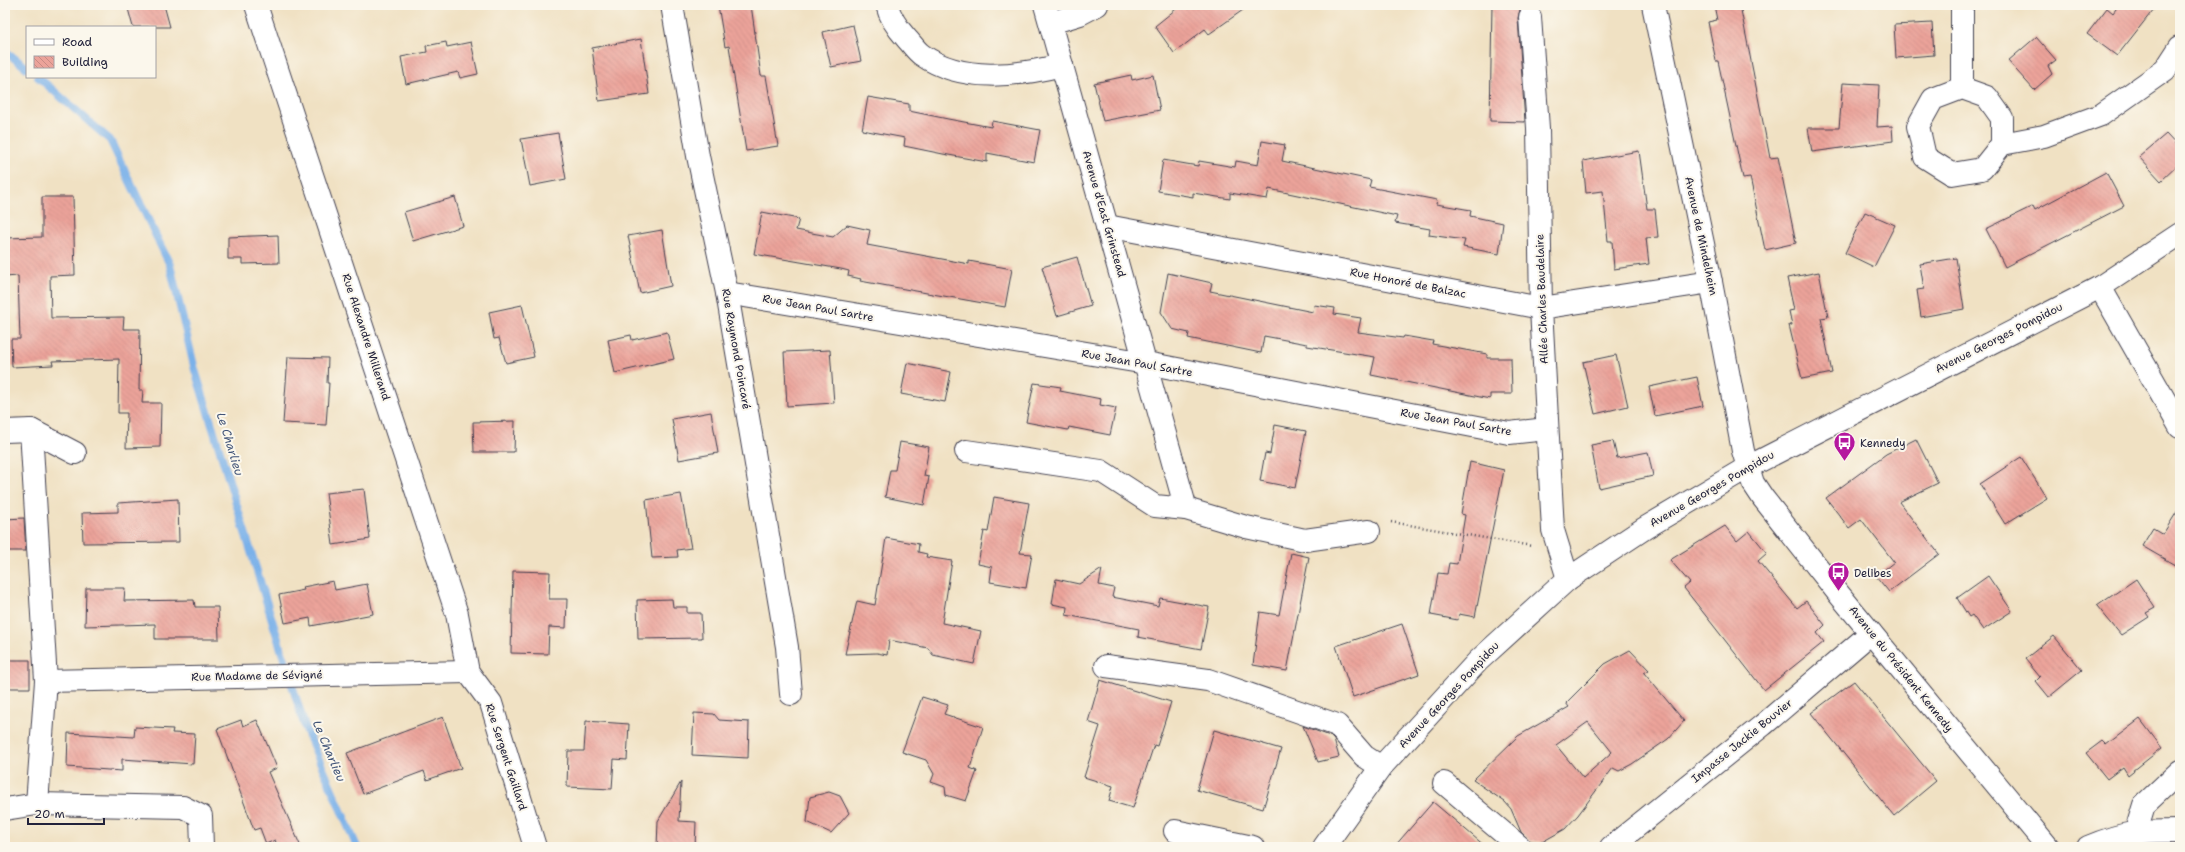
<svg xmlns="http://www.w3.org/2000/svg" width="2185" height="852" font-family="'Shantell Sans',sans-serif">
  <defs>
    <pattern id="building-back-hatch" width="6" height="6" patternUnits="userSpaceOnUse"><rect width="6" height="6" fill="#eba39a"/><path d="M-1 5l2 2M0 0l6 6M5-1l2 2" fill="none" stroke="#c98c86"/></pattern>
  </defs>
  <rect width="100%" height="100%" fill="#fbf7ec"/>
  <filter id="ink" filterUnits="userSpaceOnUse"><feTurbulence type="fractalNoise" baseFrequency=".025" numOctaves="2"/><feDisplacementMap in="SourceGraphic" scale="8" xChannelSelector="R" yChannelSelector="G"/><feConvolveMatrix kernelMatrix="1 2 1 2 8 2 1 2 1" color-interpolation-filters="sRGB"/></filter>
  <filter id="wash" filterUnits="userSpaceOnUse"><feTurbulence type="fractalNoise" baseFrequency=".012" numOctaves="4" result="noise"/><feDisplacementMap in="SourceGraphic" scale="16" xChannelSelector="R" yChannelSelector="G"/><feGaussianBlur stdDeviation="0.9" result="paint"/><feColorMatrix in="noise" values="0 0 0 0 0 0 0 0 0 0 0 0 0 0 0 0 0 1.4 0 .05"/><feComposite in="paint" operator="in"/></filter>
  <g filter="url(#wash)">
    <rect width="100%" height="100%" fill="#f0e1c3"/>
    <g fill="none" stroke-linecap="round" stroke-linejoin="round">
      <g stroke="#7ab1e9" stroke-width="8">
        <path d="M 5,51 L 27,68"/>
        <path d="M 38,77 L 110,140 L 170,265 L 195,370 L 305,727 L 357,847"/>
      </g>
    </g>
    <g id="blocks">
      <g fill="url(#building-back-hatch)" fill-rule="evenodd">
        <path d="M 127,5 L 164,5 L 170,27 L 133,27 Z"/>
        <path d="M 718,5 L 751,5 L 761,76 L 766,76 L 778,146 L 746,151 L 729,46 L 725,47 Z"/>
        <path d="M 1181,5 L 1250,5 L 1209,34 L 1205,29 L 1174,53 L 1155,26 Z"/>
        <path d="M 1492,5 L 1521,5 L 1518,18 L 1525,122 L 1490,121 Z"/>
        <path d="M 1714,5 L 1740,5 L 1770,158 L 1778,157 L 1796,243 L 1765,250 L 1750,177 L 1743,178 L 1718,61 L 1716,61 L 1708,22 L 1717,20 Z"/>
        <path d="M 2119,5 L 2138,5 L 2154,9 L 2117,56 L 2087,34 L 2107,8 L 2113,13 Z"/>
        <path d="M 1932,23 L 1934,55 L 1896,58 L 1894,25 Z"/>
        <path d="M 853,25 L 861,61 L 831,67 L 823,32 Z"/>
        <path d="M 2036,37 L 2056,60 L 2048,66 L 2052,74 L 2034,90 L 2008,61 Z"/>
        <path d="M 641,39 L 649,94 L 599,101 L 592,48 Z"/>
        <path d="M 446,42 L 447,47 L 471,42 L 478,74 L 460,78 L 458,72 L 406,84 L 401,57 L 427,52 L 426,46 Z"/>
        <path d="M 1131,75 L 1132,80 L 1153,75 L 1160,110 L 1103,121 L 1094,83 Z"/>
        <path d="M 1843,83 L 1879,85 L 1877,127 L 1892,126 L 1893,141 L 1812,152 L 1808,128 L 1839,128 Z"/>
        <path d="M 868,97 L 909,104 L 909,111 L 948,119 L 991,127 L 992,121 L 1040,130 L 1034,162 L 987,153 L 987,162 L 943,154 L 904,146 L 905,138 L 862,130 Z"/>
        <path d="M 558,133 L 566,179 L 530,186 L 521,139 Z"/>
        <path d="M 2166,134 L 2180,149 L 2180,163 L 2161,181 L 2139,157 Z"/>
        <path d="M 1262,141 L 1285,145 L 1282,161 L 1371,180 L 1369,187 L 1437,200 L 1436,204 L 1471,210 L 1470,216 L 1503,223 L 1499,254 L 1463,247 L 1465,240 L 1429,235 L 1430,229 L 1395,223 L 1397,216 L 1269,189 L 1267,199 L 1230,193 L 1230,199 L 1193,193 L 1193,197 L 1158,191 L 1163,160 L 1198,166 L 1199,161 L 1235,167 L 1236,161 L 1258,165 Z"/>
        <path d="M 1639,151 L 1647,209 L 1655,209 L 1658,237 L 1646,238 L 1649,264 L 1614,269 L 1612,241 L 1608,241 L 1603,191 L 1586,193 L 1583,161 Z"/>
        <path d="M 2106,172 L 2124,206 L 2005,267 L 1986,229 L 2033,206 L 2035,210 Z"/>
        <path d="M 42,197 L 73,197 L 75,275 L 50,276 L 51,318 L 124,317 L 123,329 L 140,329 L 139,390 L 143,390 L 142,403 L 161,403 L 160,447 L 126,448 L 127,413 L 118,413 L 119,359 L 52,361 L 53,365 L 12,367 L 11,339 L 20,339 L 18,276 L 5,277 L 5,238 L 42,237 Z"/>
        <path d="M 455,197 L 463,226 L 413,241 L 404,212 Z"/>
        <path d="M 762,212 L 799,219 L 796,230 L 833,237 L 847,225 L 870,230 L 867,245 L 969,264 L 969,261 L 1012,269 L 1005,307 L 860,281 L 861,279 L 848,276 L 849,271 L 841,269 L 754,254 Z"/>
        <path d="M 1865,212 L 1895,225 L 1874,267 L 1845,253 Z"/>
        <path d="M 662,230 L 671,286 L 640,293 L 628,236 Z"/>
        <path d="M 278,235 L 279,263 L 242,264 L 242,259 L 228,259 L 228,237 Z"/>
        <path d="M 1077,257 L 1091,306 L 1057,316 L 1042,267 Z"/>
        <path d="M 1956,258 L 1964,309 L 1921,317 L 1917,290 L 1924,289 L 1920,264 Z"/>
        <path d="M 1819,272 L 1828,317 L 1821,318 L 1832,373 L 1802,379 L 1789,325 L 1792,325 L 1789,311 L 1794,310 L 1787,278 Z"/>
        <path d="M 1168,273 L 1212,283 L 1210,291 L 1313,312 L 1314,305 L 1335,308 L 1334,314 L 1361,318 L 1358,332 L 1403,338 L 1404,336 L 1433,341 L 1432,344 L 1487,354 L 1487,358 L 1511,358 L 1512,394 L 1490,394 L 1490,399 L 1371,375 L 1375,357 L 1307,346 L 1307,344 L 1264,336 L 1261,353 L 1188,338 L 1189,333 L 1172,329 L 1161,312 Z"/>
        <path d="M 522,305 L 534,357 L 506,363 L 499,338 L 494,339 L 489,312 Z"/>
        <path d="M 667,332 L 674,359 L 615,373 L 608,340 L 631,335 L 632,340 Z"/>
        <path d="M 830,350 L 834,403 L 787,406 L 784,352 Z"/>
        <path d="M 1616,355 L 1628,406 L 1595,414 L 1583,362 Z"/>
        <path d="M 288,357 L 328,358 L 327,383 L 329,383 L 326,425 L 283,423 Z"/>
        <path d="M 907,363 L 951,372 L 945,402 L 901,394 Z"/>
        <path d="M 1697,377 L 1703,406 L 1655,416 L 1649,387 Z"/>
        <path d="M 1034,383 L 1061,387 L 1060,391 L 1101,399 L 1100,405 L 1116,408 L 1110,435 L 1069,427 L 1068,430 L 1026,422 Z"/>
        <path d="M 711,412 L 718,453 L 679,460 L 672,419 Z"/>
        <path d="M 515,421 L 514,452 L 474,452 L 473,422 Z"/>
        <path d="M 1275,425 L 1306,431 L 1295,488 L 1260,481 L 1265,453 L 1270,454 Z"/>
        <path d="M 1916,439 L 1938,483 L 1899,502 L 1939,554 L 1889,592 L 1876,576 L 1894,562 L 1861,519 L 1849,528 L 1826,498 L 1886,454 Z"/>
        <path d="M 1613,441 L 1617,458 L 1648,452 L 1653,476 L 1599,488 L 1591,445 Z"/>
        <path d="M 900,442 L 929,447 L 924,476 L 929,477 L 924,505 L 885,497 L 890,470 L 895,470 Z"/>
        <path d="M 2021,457 L 2047,498 L 2005,524 L 1980,484 Z"/>
        <path d="M 1470,462 L 1504,470 L 1475,617 L 1459,614 L 1458,620 L 1431,615 L 1438,573 L 1447,574 L 1449,563 L 1457,564 L 1465,515 L 1461,514 Z"/>
        <path d="M 364,489 L 370,539 L 333,545 L 326,493 Z"/>
        <path d="M 681,494 L 691,548 L 677,550 L 678,557 L 652,558 L 646,500 Z"/>
        <path d="M 994,497 L 1029,503 L 1020,553 L 1032,554 L 1026,588 L 990,582 L 992,567 L 978,564 L 984,531 L 988,532 Z"/>
        <path d="M 178,499 L 179,542 L 83,543 L 82,513 L 118,512 L 118,503 Z"/>
        <path d="M 2180,507 L 2180,568 L 2142,546 L 2153,528 L 2163,534 Z"/>
        <path d="M 24,518 L 26,551 L 5,551 L 5,519 Z"/>
        <path d="M 1725,526 L 1737,541 L 1749,531 L 1767,553 L 1758,561 L 1797,608 L 1806,601 L 1825,625 L 1817,633 L 1824,642 L 1764,690 L 1684,588 L 1690,583 L 1670,560 Z"/>
        <path d="M 886,538 L 919,544 L 918,552 L 927,554 L 926,557 L 952,561 L 942,623 L 981,631 L 974,664 L 933,655 L 928,648 L 889,640 L 887,655 L 877,653 L 845,654 L 857,601 L 875,605 Z"/>
        <path d="M 1291,553 L 1309,557 L 1287,671 L 1253,665 L 1260,612 L 1279,615 Z"/>
        <path d="M 1102,569 L 1099,585 L 1114,588 L 1112,597 L 1158,606 L 1160,598 L 1209,607 L 1201,649 L 1138,637 L 1139,629 L 1066,615 L 1067,607 L 1052,604 L 1056,579 L 1079,584 Z"/>
        <path d="M 513,571 L 550,572 L 549,599 L 567,599 L 566,628 L 549,627 L 548,654 L 511,653 Z"/>
        <path d="M 1988,576 L 2012,611 L 1983,630 L 1972,615 L 1969,617 L 1957,598 Z"/>
        <path d="M 2136,579 L 2155,608 L 2146,613 L 2149,617 L 2121,635 L 2097,606 Z"/>
        <path d="M 333,581 L 335,590 L 367,584 L 373,614 L 311,626 L 310,618 L 285,623 L 279,595 L 304,590 L 303,587 Z"/>
        <path d="M 86,588 L 125,588 L 124,601 L 194,600 L 195,607 L 218,607 L 219,639 L 155,639 L 155,624 L 85,626 Z"/>
        <path d="M 672,599 L 673,607 L 687,607 L 687,613 L 701,613 L 702,638 L 638,639 L 637,600 Z"/>
        <path d="M 1402,624 L 1419,674 L 1353,697 L 1336,646 Z"/>
        <path d="M 2054,636 L 2082,670 L 2049,697 L 2036,681 L 2040,677 L 2025,659 Z"/>
        <path d="M 1630,650 L 1649,670 L 1644,673 L 1684,721 L 1668,739 L 1632,764 L 1619,771 L 1613,768 L 1578,815 L 1565,829 L 1542,842 L 1530,841 L 1521,832 L 1511,809 L 1505,802 L 1473,780 L 1518,736 L 1569,707 L 1566,703 L 1605,664 ZM 1588,722 L 1612,752 L 1583,778 L 1556,745 Z"/>
        <path d="M 5,660 L 30,660 L 30,688 L 9,688 L 8,678 L 5,675 Z"/>
        <path d="M 1100,680 L 1171,702 L 1157,746 L 1154,745 L 1133,808 L 1109,801 L 1113,786 L 1084,777 L 1100,726 L 1088,722 Z"/>
        <path d="M 1854,681 L 1936,781 L 1894,816 L 1811,713 Z"/>
        <path d="M 922,697 L 948,705 L 944,714 L 983,727 L 970,768 L 977,771 L 966,801 L 946,795 L 945,787 L 931,782 L 934,774 L 926,760 L 902,752 Z"/>
        <path d="M 694,713 L 714,714 L 719,720 L 749,722 L 748,758 L 692,755 Z"/>
        <path d="M 443,717 L 461,768 L 427,780 L 424,771 L 363,794 L 347,753 Z"/>
        <path d="M 2140,719 L 2162,748 L 2128,775 L 2123,767 L 2107,779 L 2086,753 L 2102,741 L 2106,745 Z"/>
        <path d="M 241,720 L 243,726 L 257,720 L 277,768 L 268,772 L 301,847 L 278,847 L 275,840 L 266,844 L 260,828 L 254,830 L 217,729 Z"/>
        <path d="M 586,721 L 629,724 L 627,760 L 614,759 L 612,789 L 567,787 L 568,751 L 584,751 Z"/>
        <path d="M 1303,726 L 1330,736 L 1334,740 L 1339,757 L 1318,762 Z"/>
        <path d="M 135,727 L 173,729 L 172,733 L 195,734 L 193,764 L 122,759 L 122,771 L 67,767 L 68,733 L 134,737 Z"/>
        <path d="M 1214,730 L 1281,749 L 1263,809 L 1197,790 Z"/>
        <path d="M 681,782 L 679,821 L 696,822 L 695,847 L 657,847 L 658,821 Z"/>
        <path d="M 829,792 L 840,796 L 849,813 L 831,833 L 807,822 L 810,797 Z"/>
        <path d="M 1433,802 L 1452,818 L 1486,847 L 1394,847 Z"/>
      </g>
    </g>
  </g>
  <g filter="url(#ink)">
    <use href="#blocks" fill-opacity="0" stroke="#413f4f" stroke-width="1"/>
    <g fill="none" stroke-linecap="round" stroke-linejoin="round">
      <defs>
        <g id="minor">
          <path d="M 256,5 L 457,614 L 468,672 L 491,703 L 535,847"/>
          <path d="M 672,5 L 698,156 L 727,293 L 787,647 L 791,694"/>
          <path d="M 887,5 C 890,18 898,29 907,39 C 912,44 916,51 922,55 C 962,83 1017,76 1062,65"/>
          <path d="M 1045,5 L 1186,509"/>
          <path d="M 1653,5 L 1711,282 L 1743,451 L 1753,483 L 1763,498 L 1838,593 L 2048,847"/>
          <path d="M 1962,5 L 1962,88"/>
          <path d="M 1530,17 L 1538,128 L 1541,308 L 1553,530 L 1568,579"/>
          <path d="M 1051,23 L 1080,14 L 1097,5"/>
          <path d="M 2002,144 L 2002,118 L 1987,97 L 1962,88 L 1933,99 L 1918,126 L 1925,157 L 1952,174 L 1982,169 L 2002,144 L 2044,136 L 2101,115 L 2165,70 L 2180,47"/>
          <path d="M 1107,226 L 1541,308 L 1711,282"/>
          <path d="M 2100,287 L 2180,427"/>
          <path d="M 727,293 L 1146,363 L 1509,433 L 1547,429"/>
          <path d="M 31,430 L 75,453"/>
          <path d="M 5,431 L 31,430 L 46,681 L 37,804"/>
          <path d="M 966,451 L 1101,471 L 1155,506 L 1186,509 L 1246,527 L 1305,540 L 1369,531"/>
          <path d="M 1106,666 L 1208,680 L 1337,725 L 1364,756 L 1381,767"/>
          <path d="M 46,681 L 468,672"/>
          <path d="M 1444,783 L 1520,847"/>
          <path d="M 5,809 L 37,804 L 183,807 L 201,816 L 202,847"/>
          <path d="M 1175,831 L 1253,847"/>
          <path d="M 2136,831 L 2144,805 L 2180,771"/>
          <path d="M 1611,847 L 1763,725 L 1871,633"/>
          <path d="M 2088,847 C 2126,831 2140,831 2180,831"/>
        </g>
        <path id="major" d="M 1324,847 L 1381,767 L 1478,661 L 1568,579 L 1645,528 L 1748,467 L 2100,287 L 2180,234"/>
      </defs>
      <use href="#minor" stroke="#413f4f" stroke-width="24"/>
      <use href="#major" stroke="#413f4f" stroke-width="24"/>
      <path stroke="#413f4f" stroke-width="2.5" stroke-dasharray="1 3" stroke-linecap="butt" d="M 1391,522 L 1532,546"/>
      <use href="#minor" stroke="#fff" stroke-width="22"/>
      <use href="#major" stroke="#fff" stroke-width="22"/>
    </g>
  </g>
  <defs>
    <symbol id="bus-pin" viewBox="-11 -11 22 30"><path d="M0 17L-7.5 6A9.5 9.5 0 1 1 7.5 6Z" fill="#b5179e" stroke="#fbf7ec"/><path d="M-5-6H5V4H4V6H2V4H-2V6H-4V4H-5ZM-3.5-4V0h7V-4ZM-3.5 1.2v1.5H-2V1.2ZM2 1.2v1.5H3.5V1.2Z" fill="#fff"/></symbol>
  </defs>
  <g fill-rule="evenodd">
    <use href="#bus-pin" x="1832" y="430" width="25" height="34"/>
    <use href="#bus-pin" x="1826" y="560" width="25" height="34"/>
  </g>
  <g text-anchor="middle" dominant-baseline="central" stroke-width="4" stroke-linejoin="round" paint-order="stroke">
    <g font-size="11" fill="#22223b" stroke="#fbf7ec">
      <text transform="translate(1104 214) rotate(74)">Avenue d'East Grinstead</text>
      <text transform="translate(1701 236) rotate(78)">Avenue de Mindelheim</text>
      <text transform="translate(1408 283) rotate(11)">Rue Honoré de Balzac</text>
      <text transform="translate(1542 299) rotate(-92)">Allée Charles Baudelaire</text>
      <text transform="translate(818 308) rotate(10)">Rue Jean Paul Sartre</text>
      <text transform="translate(366 337) rotate(72)">Rue Alexandre Millerand</text>
      <text transform="translate(1999 338) rotate(-27)">Avenue Georges Pompidou</text>
      <text transform="translate(736 349) rotate(80)">Rue Raymond Poincaré</text>
      <text transform="translate(1137 363) rotate(10)">Rue Jean Paul Sartre</text>
      <text transform="translate(1456 422) rotate(10)">Rue Jean Paul Sartre</text>
      <text transform="translate(1712 489) rotate(-30)">Avenue Georges Pompidou</text>
      <text transform="translate(1901 669) rotate(51)">Avenue du Président Kennedy</text>
      <text transform="translate(257 676) rotate(-1)">Rue Madame de Sévigné</text>
      <text transform="translate(1449 695) rotate(-47)">Avenue Georges Pompidou</text>
      <text transform="translate(1742 741) rotate(-39)">Impasse Jackie Bouvier</text>
      <text transform="translate(506 757) rotate(72)">Rue Sergent Gaillard</text>
    </g>
    <g font-size="11" fill="#22223b" stroke="#fbf7ec" text-anchor="start">
      <text x="1860" y="443">Kennedy</text>
      <text x="1854" y="573">Delibes</text>
    </g>
    <g font-size="12" font-style="italic" fill="#415478" stroke="#fbf7ec">
      <text transform="translate(230 444) rotate(73)">Le Charlieu</text>
      <text transform="translate(329 751) rotate(67)">Le Charlieu</text>
    </g>
  </g>
  <rect width="2185" height="852" fill="none" stroke="#fbf7ec" stroke-width="20"/>
  <rect x="26" y="26" width="130" height="52" fill="#fbf7ec" stroke="#a4a2a5"/>
  <rect x="34" y="39" width="20" height="6" fill="#ffffff" stroke="#a4a2a5"/>
  <text x="62" y="46" font-size="12" fill="#22223b">Road</text>
  <rect x="34" y="56" width="20" height="12" fill="url(#building-back-hatch)" stroke="#a4a2a5"/>
  <text x="62" y="66" font-size="12" fill="#22223b">Building</text>
  <path d="M28 818v6h76v-6" fill="none" stroke="#22223b" stroke-width="2"/>
  <text x="34" y="818" font-size="12" fill="#22223b" stroke="#fbf7ec" stroke-width="3" paint-order="stroke">20 m</text>
</svg>
